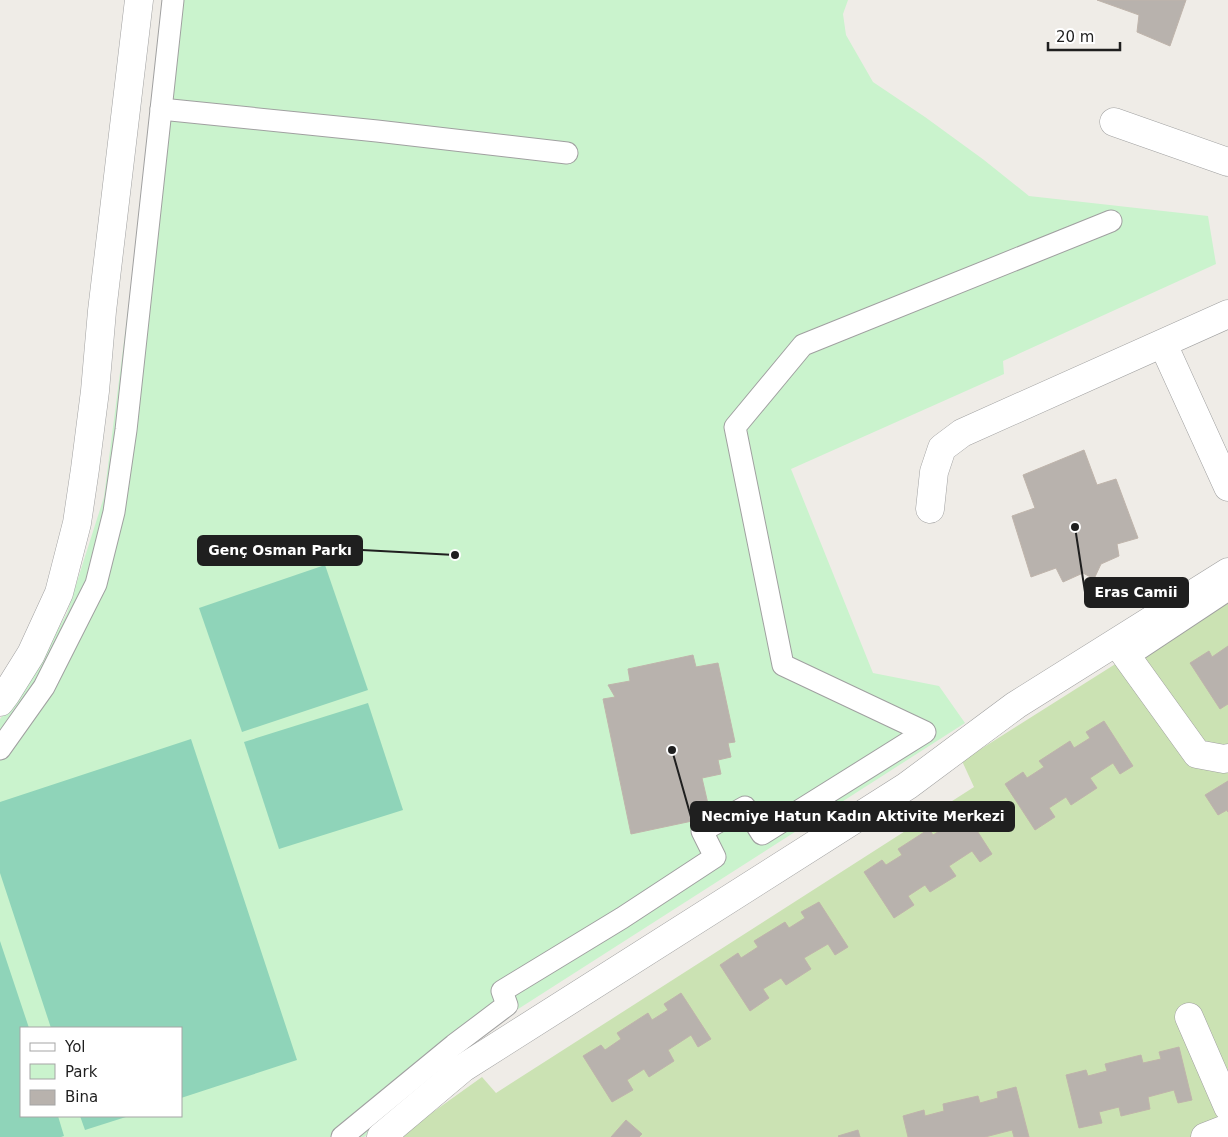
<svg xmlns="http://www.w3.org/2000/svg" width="1228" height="1137" font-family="'DejaVu Sans',sans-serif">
  <rect width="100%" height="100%" fill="#efece7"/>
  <path fill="#cbe2b3" d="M 1228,590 L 1228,1137 L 398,1137 L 482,1077 L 496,1093 L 974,787 L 962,761 L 1136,651 Z"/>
  <path fill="#caf3cd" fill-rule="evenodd" d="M 168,0 L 848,0 L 843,14 L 846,35 L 873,82 L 925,117 L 984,160 L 1029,196 L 1208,216 L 1216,264 L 1003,361 L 1004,374 L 791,469 L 873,673 L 939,686 L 965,723 L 487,1029 L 364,1137 L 0,1137 L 0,719 L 27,685 L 67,613 L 104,497 ZM 21,1028 L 181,1028 L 181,1116 L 21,1116 Z"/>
  <g fill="#8fd4b9">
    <path d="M 325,565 L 368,690 L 242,732 L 199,608 Z"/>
    <path d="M 368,703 L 403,810 L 279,849 L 244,742 Z"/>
    <path d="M 191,739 L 297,1060 L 181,1098 L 181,1028 L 51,1028 L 0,873 L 0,802 Z"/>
    <path d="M 0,941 L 29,1028 L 21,1028 L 21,1116 L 58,1116 L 64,1136 L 61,1137 L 0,1137 Z"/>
    <path d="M 80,1116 L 129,1116 L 85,1130 Z"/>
  </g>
  <g fill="#b8b2ad" stroke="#bfb4ab">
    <path d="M 1097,0 L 1186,0 L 1170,46 L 1137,32 L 1139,15 Z"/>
    <path d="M 1084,450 L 1097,485 L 1116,479 L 1138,538 L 1117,544 L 1119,556 L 1101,564 L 1094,579 L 1083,573 L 1063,582 L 1056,568 L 1031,577 L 1012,516 L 1035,508 L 1023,475 Z"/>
    <path d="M 1228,646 L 1228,704 L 1220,709 L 1190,663 L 1209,651 L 1212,657 Z"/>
    <path d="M 693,655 L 696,667 L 718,663 L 735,742 L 728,743 L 731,757 L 718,760 L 721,774 L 702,778 L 711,817 L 631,834 L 603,699 L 615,697 L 608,685 L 630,681 L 628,669 Z"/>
    <path d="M 1104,721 L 1133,766 L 1120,774 L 1113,763 L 1090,778 L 1097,788 L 1071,805 L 1066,797 L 1049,808 L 1055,817 L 1035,830 L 1005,784 L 1023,772 L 1027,778 L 1044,767 L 1039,761 L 1070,741 L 1074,748 L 1090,738 L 1086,732 Z"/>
    <path d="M 1228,781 L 1228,812 L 1227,810 L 1218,815 L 1205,795 Z"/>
    <path d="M 963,809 L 992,854 L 980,862 L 972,851 L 949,866 L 956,876 L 930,892 L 925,885 L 908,896 L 914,905 L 894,918 L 864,872 L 882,860 L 886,865 L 902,855 L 898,849 L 929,829 L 933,835 L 949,825 L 945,820 Z"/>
    <path d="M 819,902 L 848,947 L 835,955 L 828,944 L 804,958 L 811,969 L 786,985 L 781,978 L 763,989 L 769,998 L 750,1011 L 720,965 L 738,953 L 741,958 L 758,947 L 754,941 L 785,922 L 789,928 L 805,918 L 801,912 Z"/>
    <path d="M 681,993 L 711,1039 L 698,1047 L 691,1035 L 668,1050 L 674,1061 L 649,1077 L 644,1069 L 627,1080 L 633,1090 L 612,1102 L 583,1056 L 601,1045 L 605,1050 L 621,1039 L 617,1033 L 648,1013 L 652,1020 L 668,1010 L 664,1004 Z"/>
    <path d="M 1179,1047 L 1192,1100 L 1178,1103 L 1174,1090 L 1148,1097 L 1150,1109 L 1121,1116 L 1119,1107 L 1099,1112 L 1102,1123 L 1079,1128 L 1066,1075 L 1086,1070 L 1088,1076 L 1107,1071 L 1105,1064 L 1141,1055 L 1143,1063 L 1161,1059 L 1159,1052 Z"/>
    <path d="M 1016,1087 L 1029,1137 L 1014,1137 L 1012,1130 L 985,1137 L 908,1137 L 903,1116 L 924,1110 L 925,1116 L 944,1111 L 943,1104 L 978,1096 L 980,1103 L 998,1098 L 997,1092 Z"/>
    <path d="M 626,1120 L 642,1134 L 639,1137 L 611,1137 Z"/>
    <path d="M 858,1130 L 860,1137 L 839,1137 L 838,1136 Z"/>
  </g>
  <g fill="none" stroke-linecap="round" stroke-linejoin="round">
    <defs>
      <g id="pedestrian">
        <path d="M 161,109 L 377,131 L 567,153"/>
        <path d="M 1136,651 L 1228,590"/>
        <path d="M 0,749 L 44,687 L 96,584 L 114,512 L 126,430 L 173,0"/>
        <path d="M 342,1137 L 454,1045 L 507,1005 L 502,991 L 622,918 L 715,857 L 702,831 L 745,807 L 762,834 L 925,732 L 783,665 L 735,427 L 803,345 L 1111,221"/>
      </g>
      <g id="minor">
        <path d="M 1114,122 L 1228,162"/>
        <path d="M 1163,344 L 1228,487"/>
        <path d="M 930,509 L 934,472 L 942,448 L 962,433 L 1228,314"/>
        <path d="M 1117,643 L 1197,754 L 1224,759 L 1228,758"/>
        <path d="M 0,702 L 6,694 L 31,654 L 59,593 L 77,523 L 85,469 L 95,391 L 102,311 L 139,0"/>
        <path d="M 1189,1017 L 1228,1107"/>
        <path d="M 381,1137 L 463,1068 L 907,786 L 1016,705 L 1228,572"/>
        <path d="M 1205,1137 L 1228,1128"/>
      </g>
    </defs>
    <use href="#pedestrian" stroke="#a0a0a0" stroke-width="23"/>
    <use href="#minor" stroke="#a0a0a0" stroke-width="29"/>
    <use href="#pedestrian" stroke="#fff" stroke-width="21"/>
    <use href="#minor" stroke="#fff" stroke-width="28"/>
  </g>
  <path fill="none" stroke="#1f1f1f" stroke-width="2" d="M455 555L362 550M1075 527L1085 592M672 750L691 817"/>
  <g fill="#1f1f1f" stroke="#fff" stroke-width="2">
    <circle cx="455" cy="555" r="5"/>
    <circle cx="1075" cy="527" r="5"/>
    <circle cx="672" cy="750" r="5"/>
  </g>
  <g fill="#1f1f1f" stroke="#1f1f1f" stroke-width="2">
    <rect x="198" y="536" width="164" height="29" rx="5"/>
    <rect x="1085" y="578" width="103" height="29" rx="5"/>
    <rect x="691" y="802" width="323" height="29" rx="5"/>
  </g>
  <g font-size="14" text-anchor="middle" font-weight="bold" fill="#fff">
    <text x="280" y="555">Genç Osman Parkı</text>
    <text x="1136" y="597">Eras Camii</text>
    <text x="853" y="821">Necmiye Hatun Kadın Aktivite Merkezi</text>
  </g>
  <rect x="20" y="1027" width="162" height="90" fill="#ffffff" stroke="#a5a5a5"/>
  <rect x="30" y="1043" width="25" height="8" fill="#ffffff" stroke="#a5a5a5"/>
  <text x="65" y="1052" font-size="15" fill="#1f1f1f">Yol</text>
  <rect x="30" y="1064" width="25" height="15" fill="#caf3cd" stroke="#a5a5a5"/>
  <text x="65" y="1077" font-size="15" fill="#1f1f1f">Park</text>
  <rect x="30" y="1090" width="25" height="15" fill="#b8b2ad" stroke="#a5a5a5"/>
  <text x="65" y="1102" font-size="15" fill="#1f1f1f">Bina</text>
  <path d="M1048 42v8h72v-8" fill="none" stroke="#1f1f1f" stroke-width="2.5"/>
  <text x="1056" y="42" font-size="15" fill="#1f1f1f" stroke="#ffffff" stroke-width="4" paint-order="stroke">20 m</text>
</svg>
